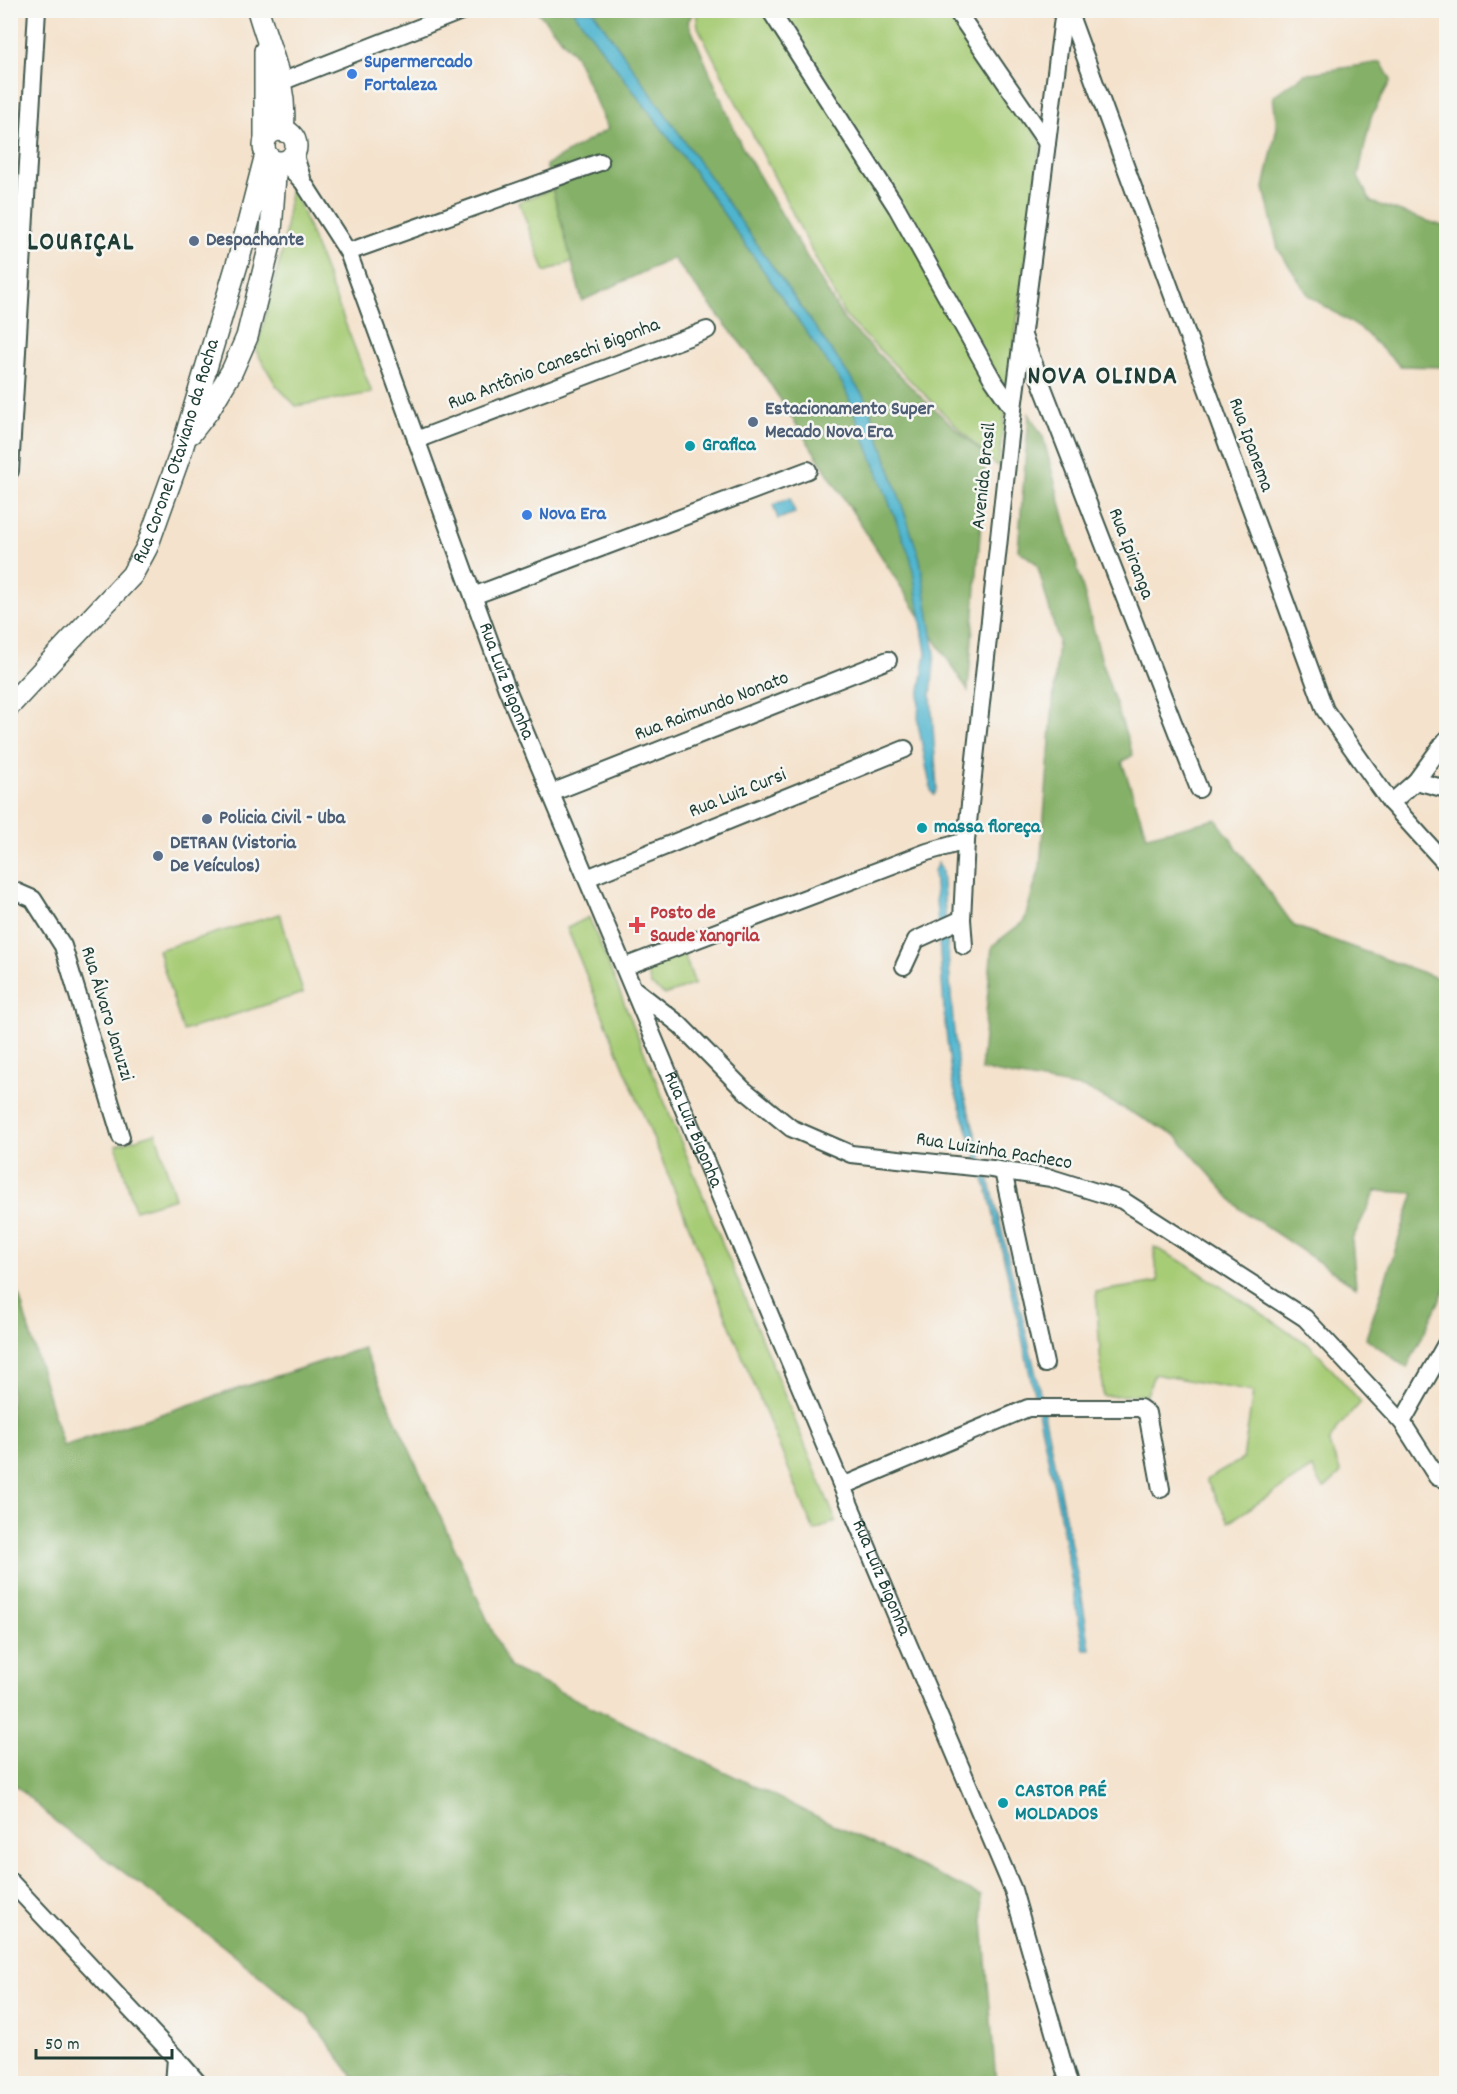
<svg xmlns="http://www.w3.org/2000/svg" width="1457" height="2094" font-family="Dekko,sans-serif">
  <rect width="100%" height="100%" fill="#f6f6f2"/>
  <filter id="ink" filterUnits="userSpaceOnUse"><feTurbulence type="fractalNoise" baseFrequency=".0167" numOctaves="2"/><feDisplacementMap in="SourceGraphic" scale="12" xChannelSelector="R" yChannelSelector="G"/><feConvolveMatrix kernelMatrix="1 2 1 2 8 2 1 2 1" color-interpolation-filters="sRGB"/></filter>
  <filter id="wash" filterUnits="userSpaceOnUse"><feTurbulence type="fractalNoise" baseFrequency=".008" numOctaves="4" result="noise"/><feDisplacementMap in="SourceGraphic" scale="24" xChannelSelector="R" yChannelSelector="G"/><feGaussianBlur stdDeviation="1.35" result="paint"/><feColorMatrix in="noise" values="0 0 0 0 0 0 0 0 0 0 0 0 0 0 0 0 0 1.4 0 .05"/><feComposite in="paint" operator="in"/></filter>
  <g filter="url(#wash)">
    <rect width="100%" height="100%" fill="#f4e2cc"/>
    <g fill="#a7cc76" stroke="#638455" stroke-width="1.5">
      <path d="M 696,11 L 951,11 L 1041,141 L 998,467 L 845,316 L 698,27 Z"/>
      <path d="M 291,182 L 372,393 L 296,406 L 276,385 L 256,351 L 284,245 Z"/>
      <path d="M 556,188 L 583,257 L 545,272 L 519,202 Z"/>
      <path d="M 280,914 L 303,993 L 183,1031 L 158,950 Z"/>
      <path d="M 589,917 L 836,1521 L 814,1531 L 567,928 Z"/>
      <path d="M 682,949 L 695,984 L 665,995 L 651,985 L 644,963 Z"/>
      <path d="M 156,1133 L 175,1198 L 135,1210 L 116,1145 Z"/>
      <path d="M 1154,1247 L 1188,1265 L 1311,1346 L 1361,1402 C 1350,1416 1335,1427 1329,1444 L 1341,1473 L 1324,1489 L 1312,1468 L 1229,1522 L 1206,1480 L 1243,1459 L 1253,1392 L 1154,1374 L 1147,1395 L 1103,1396 L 1096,1292 L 1158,1282 Z"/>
    </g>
    <g fill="#85b067" stroke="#52764e" stroke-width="1.5">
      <path d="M 537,11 L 694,11 L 688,22 L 741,145 L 844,320 L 922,398 L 986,456 L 968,691 L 760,368 L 673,258 L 582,301 L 546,165 L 608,129 L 575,55 Z"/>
      <path d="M 1381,62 L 1391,80 L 1371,117 L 1358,177 L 1371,202 L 1446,227 L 1446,367 L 1400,366 L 1361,329 L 1309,296 L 1278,249 L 1264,188 L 1277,127 L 1273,96 L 1305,74 Z"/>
      <path d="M 1029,414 L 1043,437 L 1104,669 L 1133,755 L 1122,762 L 1147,836 L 1216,819 L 1294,926 L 1446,981 L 1446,1287 L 1407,1368 L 1366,1338 L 1414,1193 L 1376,1191 L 1352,1240 L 1356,1287 L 1240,1209 L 1176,1136 L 1087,1089 L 981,1070 L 992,946 L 1024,921 L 1040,867 L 1058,640 L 1037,564 L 1018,550 Z"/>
      <path d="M 11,1268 L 63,1446 L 363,1348 L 509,1667 L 981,1896 L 996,2083 L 358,2083 L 307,2015 L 223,1946 L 56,1822 L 11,1781 Z"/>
    </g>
    <g fill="#50b5cf" stroke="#387982" stroke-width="1.5">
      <path d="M 573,11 L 593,11 L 867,401 L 920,559 L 935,653 L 931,695 L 937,789 L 934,795 L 931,790 L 918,724 L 919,697 L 926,653 L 911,559 L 844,386 L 696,174 Z"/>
      <path d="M 790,498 L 795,513 L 778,519 L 773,505 Z"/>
      <path d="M 938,863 L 942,870 L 953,1022 L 959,1079 L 993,1194 L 1037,1379 L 1082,1599 L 1090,1649 L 1084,1649 L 1058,1504 L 1016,1310 L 989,1195 L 952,1082 L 945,1023 L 934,871 Z"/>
    </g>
  </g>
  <g filter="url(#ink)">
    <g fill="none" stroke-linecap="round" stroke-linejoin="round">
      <defs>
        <g id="minor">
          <path d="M 770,10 L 897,208 L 993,380 L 1013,409"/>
          <path d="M 956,10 L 1047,143"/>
          <path d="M 1068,10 L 1325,710 L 1391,803 L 1446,864"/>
          <path d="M 281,82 L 464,10"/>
          <path d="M 294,153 L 302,178"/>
          <path id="s1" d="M 284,162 L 303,182 L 348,252 L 507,689 L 907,1641 L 1013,1890 L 1069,2084"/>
          <path d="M 348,252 L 600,162"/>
          <path d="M 1023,336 L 1199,789"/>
          <path d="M 416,440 L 707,330"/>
          <path d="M 10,471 L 37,10"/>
          <path d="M 473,596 L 808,470"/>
          <path d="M 1416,781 L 1446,789"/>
          <path d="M 551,793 L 888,660"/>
          <path d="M 1391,803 L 1416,781 L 1446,740"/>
          <path d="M 587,878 L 905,749"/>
          <path d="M 10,889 L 33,899 L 63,946 L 121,1137"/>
          <path d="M 964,946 L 962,919 L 966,841 L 1013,409 L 1064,10"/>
          <path d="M 904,966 L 916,940 L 962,919"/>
          <path d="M 624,967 L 927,852 L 966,841"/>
          <path d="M 634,989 L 680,1025 L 743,1089 L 791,1128 L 851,1154 L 992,1169 L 1051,1178 L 1122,1200 L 1305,1318 L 1402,1422 L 1437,1477 L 1446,1480"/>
          <path d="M 1003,1171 L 1045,1364"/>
          <path d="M 1402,1422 L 1446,1344"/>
          <path d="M 840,1479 L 845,1485 L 1028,1408 L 1140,1408 L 1147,1413 L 1161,1489"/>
          <path d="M 10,1881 L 176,2058 L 174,2084"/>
          <path d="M 176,2058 L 199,2084"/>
        </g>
        <g id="tertiary">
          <path d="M 258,10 C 270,53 288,85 283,131"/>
          <path d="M 265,51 L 265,140"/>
          <circle cx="280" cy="146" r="16"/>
          <path d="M 191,433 L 208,411 L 232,371 L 247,337 L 270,245 L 276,162"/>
          <path id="s2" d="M 10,705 L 132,575 L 147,547 L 181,452 L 241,251 L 266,154"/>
        </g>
      </defs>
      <use href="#minor" stroke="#3f564b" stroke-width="20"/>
      <use href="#tertiary" stroke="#3f564b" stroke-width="24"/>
      <use href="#minor" stroke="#fff" stroke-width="16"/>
      <use href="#tertiary" stroke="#fff" stroke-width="21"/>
    </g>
  </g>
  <g fill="#3f7fe0" stroke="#f6f6f2" stroke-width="2">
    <circle cx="352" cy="74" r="6"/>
    <circle cx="527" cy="515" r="6"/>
  </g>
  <g fill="#5c6f8a" stroke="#f6f6f2" stroke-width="2">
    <circle cx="194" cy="241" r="6"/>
    <circle cx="753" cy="422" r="6"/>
    <circle cx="207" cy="819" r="6"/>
    <circle cx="158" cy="856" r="6"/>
  </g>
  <g fill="#0f9aa8" stroke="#f6f6f2" stroke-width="2">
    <circle cx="690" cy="446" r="6"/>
    <circle cx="922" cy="828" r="6"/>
    <circle cx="1003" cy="1803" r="6"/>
  </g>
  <path fill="#e0444e" stroke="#f6f6f2" stroke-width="2" d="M634 916h6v6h6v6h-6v6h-6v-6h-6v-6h6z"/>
  <g text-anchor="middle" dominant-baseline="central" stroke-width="5" stroke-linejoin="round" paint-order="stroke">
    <g font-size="20" font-weight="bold" fill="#366cbe" stroke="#f6f6f2" text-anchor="start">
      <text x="364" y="63">Supermercado<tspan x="364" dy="23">Fortaleza</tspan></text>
      <text x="539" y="515">Nova Era</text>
    </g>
    <g font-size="20" font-weight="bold" fill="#4e5e75" stroke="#f6f6f2" text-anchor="start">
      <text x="206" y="241">Despachante</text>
      <text x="765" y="410">Estacionamento Super<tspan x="765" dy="23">Mecado Nova Era</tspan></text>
      <text x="219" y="819">Policia Civil - Uba</text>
      <text x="170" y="844">DETRAN (Vistoria<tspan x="170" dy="23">De Veículos)</tspan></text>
    </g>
    <g font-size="20" fill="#1f3d34" stroke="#f6f6f2">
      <text transform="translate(554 365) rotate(-21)">Rua Antônio Caneschi Bigonha</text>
      <text transform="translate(1250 445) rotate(70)">Rua Ipanema</text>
      <text stroke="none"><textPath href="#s2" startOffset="310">Rua Coronel Otaviano da Rocha</textPath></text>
      <text transform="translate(985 476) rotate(-84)">Avenida Brasil</text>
      <text transform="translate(1130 554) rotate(69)">Rua Ipiranga</text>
      <text stroke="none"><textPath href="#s1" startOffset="568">Rua Luiz Bigonha</textPath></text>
      <text transform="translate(712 707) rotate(-21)">Rua Raimundo Nonato</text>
      <text transform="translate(738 794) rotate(-22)">Rua Luiz Cursi</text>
      <text transform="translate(106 1014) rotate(73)">Rua Álvaro Januzzi</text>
      <text stroke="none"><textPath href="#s1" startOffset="1054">Rua Luiz Bigonha</textPath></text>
      <text transform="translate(994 1152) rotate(9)">Rua Luizinha Pacheco</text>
      <text stroke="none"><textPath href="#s1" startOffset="1540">Rua Luiz Bigonha</textPath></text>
    </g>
    <g font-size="20" font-weight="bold" fill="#0d838f" stroke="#f6f6f2" text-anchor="start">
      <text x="702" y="446">Grafica</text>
      <text x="934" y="828">massa floreça</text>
      <text x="1015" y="1792">CASTOR PRÉ<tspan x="1015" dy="23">MOLDADOS</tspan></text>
    </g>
    <g font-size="20" font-weight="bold" fill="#be3a42" stroke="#f6f6f2" text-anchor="start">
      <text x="650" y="914">Posto de<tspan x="650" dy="23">Saude Xangrila</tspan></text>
    </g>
    <g font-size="26" font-weight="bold" letter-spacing="1.5" fill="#1f3d34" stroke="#f6f6f2">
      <text x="81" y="243">LOURIÇAL</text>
      <text x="1103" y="377">NOVA OLINDA</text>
    </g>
  </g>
  <rect width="1457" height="2094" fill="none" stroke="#f6f6f2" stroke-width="36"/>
  <path d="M36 2049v9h136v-9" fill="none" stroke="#1f3d34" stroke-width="3"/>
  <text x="45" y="2049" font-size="18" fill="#1f3d34" stroke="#f6f6f2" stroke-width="4.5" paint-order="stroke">50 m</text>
</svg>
